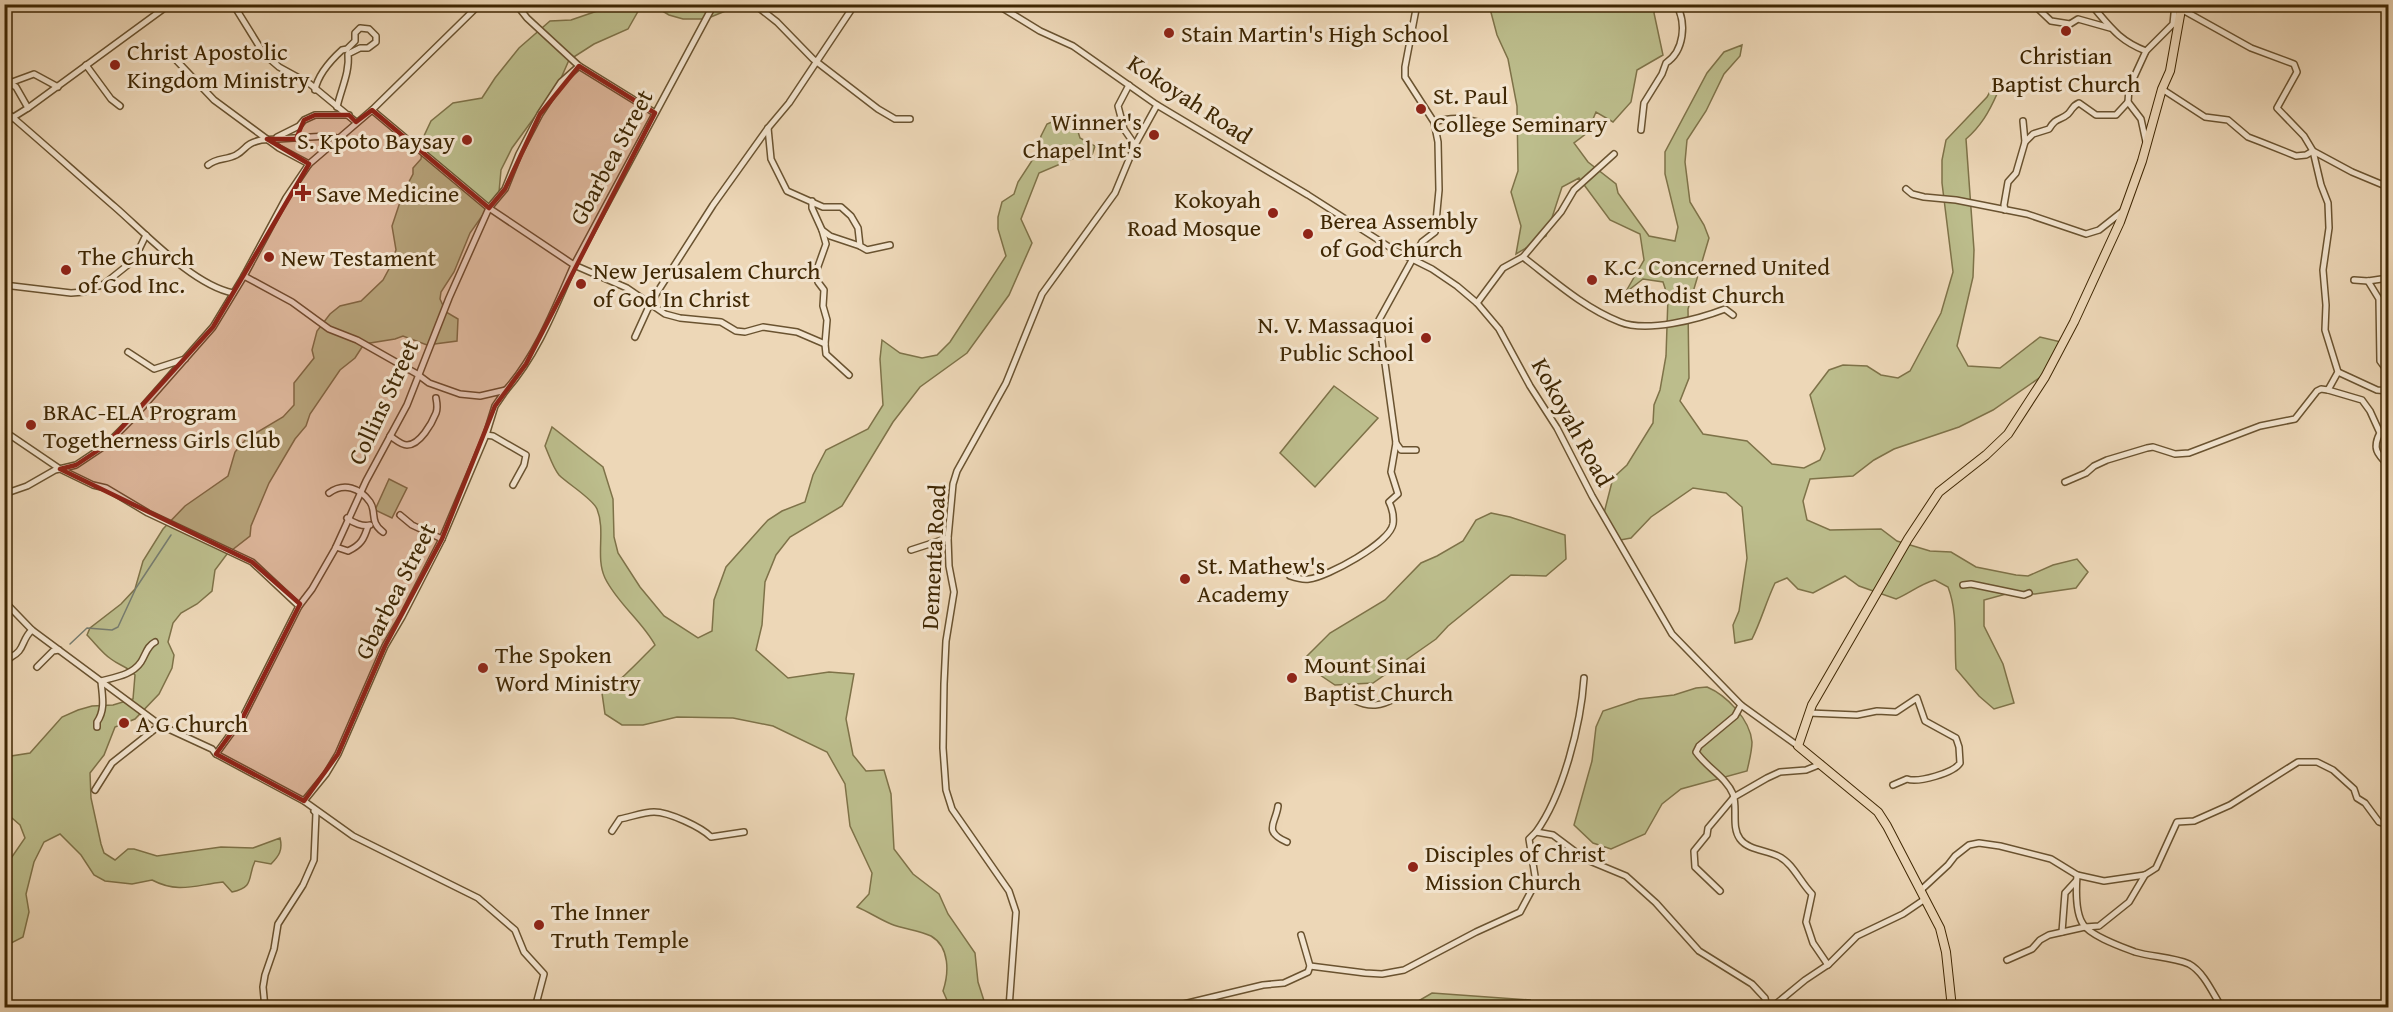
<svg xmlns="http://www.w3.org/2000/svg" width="2393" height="1012" font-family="'Gentium Book Plus',serif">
  <rect width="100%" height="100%" fill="#edd7b7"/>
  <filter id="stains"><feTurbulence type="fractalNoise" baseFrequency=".00333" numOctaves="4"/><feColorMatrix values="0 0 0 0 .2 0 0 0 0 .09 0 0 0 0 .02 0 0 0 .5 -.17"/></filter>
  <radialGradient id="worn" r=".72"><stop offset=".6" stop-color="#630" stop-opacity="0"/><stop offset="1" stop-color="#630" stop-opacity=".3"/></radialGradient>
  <g fill="#bcbd8c" stroke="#7e7248" stroke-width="1.5">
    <path d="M 604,5 L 740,5 L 706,19 L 683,19 L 669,15 L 654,6 L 640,8 L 628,29 L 594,44 L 569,60 L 558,85 L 512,148 L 501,170 L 499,192 L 470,233 L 454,272 L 441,292 L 440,299 L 446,312 L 458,319 L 457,341 L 427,345 L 403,336 L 395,339 L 364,344 L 355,358 L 340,370 L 310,414 L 306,426 L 295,439 L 269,483 L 251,526 L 250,536 L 227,554 L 215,570 L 212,591 L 197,604 L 181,613 L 173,623 L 168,642 L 174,655 L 172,668 L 159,694 L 135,719 L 115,727 L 104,755 L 90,773 L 91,798 L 101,844 L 104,853 L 115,860 L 128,849 L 134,849 L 157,856 L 221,847 L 253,848 L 280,838 C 283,850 279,856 271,864 L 255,861 C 247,878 255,887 232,892 L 223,882 C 195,885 179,894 152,880 L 132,884 L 105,881 L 94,875 L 81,855 L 60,834 L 44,842 L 34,862 L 26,894 L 29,912 L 23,937 L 11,943 L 5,950 L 5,867 L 25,838 L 20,825 L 5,812 L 5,757 L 30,753 L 62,717 L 78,710 L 92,706 L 113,705 L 133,699 L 135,675 C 127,666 120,666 111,659 C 102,653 95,643 87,635 L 90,628 L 121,604 L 135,589 L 143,561 L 163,529 L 185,506 L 228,476 L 235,452 L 246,439 L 283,417 L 294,405 L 294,383 L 314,358 L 312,350 L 317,331 L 330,314 L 340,306 L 361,301 L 383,280 L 390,267 L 396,250 L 392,226 L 403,193 L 413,174 L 413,168 L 421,159 L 423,138 L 431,121 L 453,103 L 482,98 L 495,78 L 519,48 L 550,21 L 571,20 L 600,10 Z"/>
    <path d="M 1489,5 L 1656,5 L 1654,13 L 1663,55 L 1637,70 L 1631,102 L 1613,122 L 1596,112 L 1587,133 L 1574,143 L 1588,162 L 1616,184 L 1618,193 L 1649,236 L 1675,241 L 1678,227 L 1665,174 L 1665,152 L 1707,73 L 1724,52 L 1742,45 L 1740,56 L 1724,74 L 1706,111 L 1687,140 L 1685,162 L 1690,202 L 1704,225 L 1709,238 L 1688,309 L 1689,378 L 1680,401 L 1703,434 L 1747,441 L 1772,464 L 1804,468 L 1820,460 L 1825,449 L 1810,395 L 1829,370 L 1843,365 L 1867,366 L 1881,375 L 1898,378 L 1910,371 L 1941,313 L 1953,272 L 1942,183 L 1942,160 L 1946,140 L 1987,97 L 1993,86 L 1997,94 C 1989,112 1981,126 1966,139 L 1974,250 L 1973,277 L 1957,346 L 1968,366 L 2000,368 L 2040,337 L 2061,342 L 2045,374 L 1993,410 L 1959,427 L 1894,449 L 1874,460 L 1853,476 L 1810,479 L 1803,501 L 1807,520 L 1830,530 L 1881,529 L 1897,541 L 1930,551 L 1951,552 L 1976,567 L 2016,575 L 2028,576 L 2053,565 L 2077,559 L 2088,572 L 2076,588 L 2035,594 L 2006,594 L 1984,600 L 1984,626 L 2003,664 L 2014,703 L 1994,709 L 1979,696 L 1956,669 C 1954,641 1958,613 1948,587 L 1935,580 C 1920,584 1910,593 1896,599 L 1859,586 L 1845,576 L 1813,593 L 1798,589 L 1787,578 L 1775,583 C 1766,602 1761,621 1752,639 L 1735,643 L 1733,625 L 1739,611 L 1747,558 L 1742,507 L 1726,493 L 1693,488 L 1651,517 L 1631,538 L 1615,541 L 1603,517 L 1613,478 L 1627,465 L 1653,423 L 1654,405 L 1660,390 L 1666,356 L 1668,297 L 1663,282 L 1643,279 L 1625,293 L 1644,260 L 1640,234 L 1610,220 L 1579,178 L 1562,187 L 1546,236 L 1516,254 L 1521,226 L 1511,192 L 1518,171 L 1517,106 L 1508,59 L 1497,35 Z"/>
    <path d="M 1068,115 L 1075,122 L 1080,138 L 1095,146 L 1092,155 L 1079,156 L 1039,173 L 1021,219 L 1032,243 L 1009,295 L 967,353 L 920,387 L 893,422 L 842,506 L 790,537 L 776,555 L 765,582 L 762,625 L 756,650 L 788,678 L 829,672 L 854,674 L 846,719 L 853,755 L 866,771 L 884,770 L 891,794 L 894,849 L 913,874 L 939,894 L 948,914 L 975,953 L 978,982 L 986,1007 L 950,1007 L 943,991 C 949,973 950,947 931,936 C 919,930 903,929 891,924 C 879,919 869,912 857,907 L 869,894 L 872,873 L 850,826 L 845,784 L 827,752 L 773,726 L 733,718 L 677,717 L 643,725 L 622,725 L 605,714 L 602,693 C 622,680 638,662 655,645 C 642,621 617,603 605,578 C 595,557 606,531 597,509 C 593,499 568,484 559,475 C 553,468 549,455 545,446 L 552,427 L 603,467 L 613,499 L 614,537 L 618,553 L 640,587 L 664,616 L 698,638 L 712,631 L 714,600 L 726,567 L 768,520 L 782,511 L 805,502 L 813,475 L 826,450 L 868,429 L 883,405 L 880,359 L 882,340 L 900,353 L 922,358 L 937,355 L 950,342 L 1006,256 L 998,229 L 998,217 L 1002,202 L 1014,194 L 1018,182 L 1037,153 L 1041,136 L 1047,124 Z"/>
    <path d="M 1334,386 L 1378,418 L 1315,487 L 1280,453 Z"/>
    <path d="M 389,479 L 407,488 L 392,518 L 375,510 Z"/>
    <path d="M 1491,513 L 1510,517 L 1565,535 L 1566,559 L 1546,576 L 1511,575 L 1448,626 L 1436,639 L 1373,683 L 1335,685 L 1320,675 L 1304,659 L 1330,633 L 1385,600 L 1421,563 L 1437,556 L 1463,541 L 1476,520 Z"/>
    <path d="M 1707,687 C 1726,695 1750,719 1752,742 C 1752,751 1749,762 1747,771 L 1681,789 L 1662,804 L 1645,834 L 1611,849 L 1593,843 L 1574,825 L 1592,761 L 1596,727 L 1603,711 L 1639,699 L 1674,695 L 1696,688 Z"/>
    <path d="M 1432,993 L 1530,1000 L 1527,1007 L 1408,1007 Z"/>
  </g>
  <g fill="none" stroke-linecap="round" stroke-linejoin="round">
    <path stroke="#777d70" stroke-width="1.5" d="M 70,644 L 87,628 L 112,630 L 118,627 L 136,588 L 171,535"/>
    <defs>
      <g id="minor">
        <path d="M 233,4 L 264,54 L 279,67 L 310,84 L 356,122"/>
        <path d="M 516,4 L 527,18 L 579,66 L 655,113"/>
        <path d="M 754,4 L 777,22 L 813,59 L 878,109 L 895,119 L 910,119"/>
        <path d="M 996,4 L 1040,31 L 1073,46 L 1157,105 L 1308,195 L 1394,250 L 1432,269 L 1457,286 L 1477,303 L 1499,329 L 1530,386 L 1557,428 L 1592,496 L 1672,634 L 1741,705 L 1798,746"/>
        <path d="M 2033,4 L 2051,21 L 2070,24 L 2078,19 L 2110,28"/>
        <path d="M 2376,4 L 2388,9"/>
        <path d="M 2094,8 C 2111,28 2120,41 2146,51"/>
        <path d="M 177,61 L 214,100 L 279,148 L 309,164"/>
        <path d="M 86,65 L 111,99 L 120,106"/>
        <path d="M 11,84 L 16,87 L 28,108"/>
        <path d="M 4,85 L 34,74 L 58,87"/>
        <path d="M 1129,85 L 1118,106 L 1124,129 L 1135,145"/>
        <path d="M 2162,89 L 2205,117 L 2228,120 L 2248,137 L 2261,142 L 2296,156 L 2306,155 L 2313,151 L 2352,172 L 2388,187"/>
        <path d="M 315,90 C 318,74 330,61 342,50 L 347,49 L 355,41 L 355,33 L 360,28 L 369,29 L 376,36 L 376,42 L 368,48 L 360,48 L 348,54 C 350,72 341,89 337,107"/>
        <path d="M 4,110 C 42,142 78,175 115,207 C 146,234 193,285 233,293"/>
        <path d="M 372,110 L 489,208 L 574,265 L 627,288 L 665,314 L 680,318 L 721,322 L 736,331 L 745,332 L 763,327 L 797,332 L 825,344"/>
        <path d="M 1434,122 C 1457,115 1472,119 1493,128"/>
        <path d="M 4,123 L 28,108 L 170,4"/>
        <path d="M 768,128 L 771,159 L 787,191 L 823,207 L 841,207 L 851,216 L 858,228 L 860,246 L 867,250 L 890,245"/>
        <path d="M 1641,130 L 1644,103 L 1662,74 L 1666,63 C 1684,51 1687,23 1676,4"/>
        <path d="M 277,137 L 299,126 L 304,120 L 315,115 L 349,115"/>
        <path d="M 2025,142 L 2033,134 L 2049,129 C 2056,117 2060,121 2068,114 C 2073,109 2072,106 2079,103 L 2096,115 L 2116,115 L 2128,102"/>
        <path d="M 2146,142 L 2141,119 L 2128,102 L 2129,88 L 2146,51 L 2173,24 L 2175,4"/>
        <path d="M 208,165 C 216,158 226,160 236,155 C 247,149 244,144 261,140 L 327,136 L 337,138"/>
        <path d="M 1906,189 L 1912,194 L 1924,197 L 1956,200 L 2027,214 L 2086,234 L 2099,230 L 2123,211"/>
        <path d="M 812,201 L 812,208 L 822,230 L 830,236 L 860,246"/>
        <path d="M 2005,210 L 2004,205 L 2008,182 L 2016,173 L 2025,142 L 2023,121"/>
        <path d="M 822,230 L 826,244 L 816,272 L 818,282 L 824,290 L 823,306 L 827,320 L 825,344 L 826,354 L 849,375"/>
        <path d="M 1523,257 C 1553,280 1584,308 1620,322 C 1647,333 1699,319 1725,309 L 1733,315"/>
        <path d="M 244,276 L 292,302 L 329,329 L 357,340 L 417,374 L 429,383 L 460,394 L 480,396 L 506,390 L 495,406 L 486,435 L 442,539 L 402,617 L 385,646 L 338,754 L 326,774 L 304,801"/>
        <path d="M 2354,280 L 2368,281 L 2388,278"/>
        <path d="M 2368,281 L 2379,299 L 2380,361 L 2388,372"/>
        <path d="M 4,285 L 71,293 L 84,292 L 104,284 L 134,260 L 146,235"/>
        <path d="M 1477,303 L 1503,268 L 1523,257 L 1561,212 L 1574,190 L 1614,154"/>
        <path d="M 635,337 L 651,302 L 713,205 L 768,128 L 789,103 L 855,4"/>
        <path d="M 128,352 L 154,369 L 185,359"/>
        <path d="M 2338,372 L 2377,390 L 2388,391"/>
        <path d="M 506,390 C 537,355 555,308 574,265 L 714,4"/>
        <path d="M 2328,390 L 2362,400 L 2370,411 L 2380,433 C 2372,448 2377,454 2388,465"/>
        <path d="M 4,431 L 60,469 L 93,485 L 106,488 L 148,513 L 252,562 L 299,606"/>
        <path d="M 486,435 L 493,436 L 526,455 L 524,465 L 513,485"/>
        <path d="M 390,436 C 395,439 401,445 407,445 C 420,445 432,423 436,413 C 438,408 437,403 436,398"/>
        <path d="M 1396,443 L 1401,450 L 1416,450"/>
        <path d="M 2065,482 L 2086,473 L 2094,466 L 2107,460 L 2147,448 L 2153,447 L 2175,454 L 2189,453 L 2260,426 L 2295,419 L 2317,391 L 2321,389 L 2328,390 L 2338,372 L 2325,330 L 2326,305 L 2323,270 L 2329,228 L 2328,203 L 2321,185 L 2313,151 L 2304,136 L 2277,108 L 2297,72 L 2294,64 L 2251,48 L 2181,9"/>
        <path d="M 329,493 C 344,482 360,488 370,502 C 377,512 369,522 383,532"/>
        <path d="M 4,494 L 27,486 L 55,470 L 76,465 L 106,445 L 132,419 L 213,327 L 244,276 L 286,198 L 309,164 L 372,110 L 480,4"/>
        <path d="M 400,515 L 412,525 L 442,539"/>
        <path d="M 347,518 C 353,523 363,527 370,525"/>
        <path d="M 336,547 L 348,551 C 361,545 364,539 368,526"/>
        <path d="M 911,550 L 948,538"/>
        <path d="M 1290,576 C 1296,578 1303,580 1309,579 C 1327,577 1390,543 1393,524 C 1394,516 1392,508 1389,502 L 1398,494 L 1391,472 L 1396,443 L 1379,320 L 1422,242 L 1435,232 L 1439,190 L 1438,142 L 1434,122 L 1405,77 L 1405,67 L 1417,4"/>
        <path d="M 1963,585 L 1971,584 L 2024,595 L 2029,593"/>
        <path d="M 4,601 L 32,630 L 160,725 L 212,749 L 216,754 L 304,801 L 353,836 L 478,898 L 515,930 L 524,952 L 544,974 L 535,1008"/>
        <path d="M 4,665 C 9,655 13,658 19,651 C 24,645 24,637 32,630"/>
        <path d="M 37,667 L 53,651 L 59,650"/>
        <path d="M 1354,700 C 1370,708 1381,706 1396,698"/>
        <path d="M 1741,705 L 1735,716 L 1699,746 L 1696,752 C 1707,768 1726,777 1733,794 C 1738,808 1731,827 1740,839 C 1748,850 1766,850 1778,856 C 1793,863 1800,882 1812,894 L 1806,922 L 1813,943 L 1828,965"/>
        <path d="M 1809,713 L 1857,715 L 1877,711 L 1896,712 L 1917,698 L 1925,721 L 1956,738 L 1959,747 L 1960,763 C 1954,773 1918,783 1907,779 L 1893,785"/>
        <path d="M 97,727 L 97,722 C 106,709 102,695 101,681 C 116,677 132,675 141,662 C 146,654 147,646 155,642"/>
        <path d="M 216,754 L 243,717 L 299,606 L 312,589 L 335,549 L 366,481 L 407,405 L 449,298 L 489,208 L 505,189 L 519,154 L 540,114 L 561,82 L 579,66"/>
        <path d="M 95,790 L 112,763 L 160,725"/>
        <path d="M 1278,806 C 1276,823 1262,831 1287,842"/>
        <path d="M 612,831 L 620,819 C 631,817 643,812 654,812 C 669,812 701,827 711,837 L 744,832"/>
        <path d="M 1536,832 C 1563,795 1581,724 1584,678"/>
        <path d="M 2077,875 C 2076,889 2075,912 2083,924 C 2090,936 2122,947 2135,952 C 2152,957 2172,957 2189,964 C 2204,972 2213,994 2222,1008"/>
        <path d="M 1921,890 L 1948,865 L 1955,856 L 1969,845 L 1979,843 L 2000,846 L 2051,859 L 2077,875 L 2104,881 L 2145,875 L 2156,868 L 2177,822 L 2194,821 L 2230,805 L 2298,762 L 2317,762 L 2333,770 L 2354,789 L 2357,798 L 2365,803 L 2379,822 L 2388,825"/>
        <path d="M 1720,891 L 1695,867 L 1694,851 L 1707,835 L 1708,828 L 1734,797 L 1767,778 L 1780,772 L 1806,770 L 1821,764"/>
        <path d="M 2062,932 L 2065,893 L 2076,881"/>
        <path d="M 2007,960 L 2032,949 L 2040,940 L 2049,935 L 2085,927 L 2099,926 L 2129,902 L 2145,875"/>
        <path d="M 1310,966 L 1365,973 L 1382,974 L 1404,970 L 1476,932 L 1520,912 L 1536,882 L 1529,839 L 1536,832 L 1553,835 L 1585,859 L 1626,876 L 1656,903 L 1699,951 L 1752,984 L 1765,998 L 1767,1008"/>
        <path d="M 265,1008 L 263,987 L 265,975 L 274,949 L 278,924 L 303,885 L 314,860 L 316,813 L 314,811"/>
        <path d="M 1009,1008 L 1016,912 L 1009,891 L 952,809 L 946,790 L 943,748 L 944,684 L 946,641 L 954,592 L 949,566 L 948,538 L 953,484 L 957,471 L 1006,383 L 1042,294 L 1115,193 L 1135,145 L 1157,105"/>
        <path d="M 1167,1008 L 1263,985 L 1284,983 L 1308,972 L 1310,966 L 1301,935"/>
        <path d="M 1771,1008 L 1805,980 L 1829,964 L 1857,936 L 1903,914 L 1925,899"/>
      </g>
      <path id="primary" d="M 1952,1008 L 1946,952 L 1940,928 L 1887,826 L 1878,812 L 1798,746 L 1812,705 L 1908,539 L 1939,492 L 1986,455 L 2008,434 L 2045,377 L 2074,322 L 2120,222 L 2142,161 L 2162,89 L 2170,71 L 2182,4"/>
    </defs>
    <use href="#minor" stroke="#6a5330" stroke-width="8"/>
    <use href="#primary" stroke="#3f2703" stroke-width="10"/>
    <use href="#minor" stroke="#f3e5d0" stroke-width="5"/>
    <use href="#primary" stroke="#edd7b7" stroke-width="8"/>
  </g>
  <path fill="#8f2418" fill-opacity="0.2" stroke="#8f2418" stroke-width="4.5" stroke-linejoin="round" d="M 579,66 L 655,113 L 526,364 L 495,406 L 442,539 L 385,646 L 338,754 L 304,801 L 216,754 L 243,717 L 300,604 L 252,562 L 60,469 L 76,465 L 106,445 L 213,327 L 309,164 L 267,139 L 296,139 L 304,120 L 315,115 L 349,115 L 356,122 L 372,110 L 489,208 L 505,189 L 540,114 Z"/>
  <g fill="#8f2418" stroke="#f3e5d0" stroke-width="2">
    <circle cx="2066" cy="31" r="6"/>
    <circle cx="1169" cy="33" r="6"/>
    <circle cx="115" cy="65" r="6"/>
    <circle cx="1421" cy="109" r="6"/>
    <circle cx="1154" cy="135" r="6"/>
    <circle cx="467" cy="140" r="6"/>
    <path d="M300 184h6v6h6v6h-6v6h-6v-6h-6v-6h6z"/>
    <circle cx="1273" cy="213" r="6"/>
    <circle cx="1308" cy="234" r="6"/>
    <circle cx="269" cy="257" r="6"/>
    <circle cx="66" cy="270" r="6"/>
    <circle cx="1592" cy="280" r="6"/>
    <circle cx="581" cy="284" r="6"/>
    <circle cx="1426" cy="338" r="6"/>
    <circle cx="31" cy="425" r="6"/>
    <circle cx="1185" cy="579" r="6"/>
    <circle cx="483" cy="668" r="6"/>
    <circle cx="1292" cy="678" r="6"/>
    <circle cx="124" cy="723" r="6"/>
    <circle cx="1413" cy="867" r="6"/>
    <circle cx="539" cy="925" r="6"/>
  </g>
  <g text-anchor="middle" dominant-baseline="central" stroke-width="6" stroke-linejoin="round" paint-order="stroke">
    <g font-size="24" fill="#3f2703" stroke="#f3e5d0" text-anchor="start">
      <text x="1181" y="33">Stain Martin's High School</text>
      <text x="127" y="51">Christ Apostolic<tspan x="127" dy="28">Kingdom Ministry</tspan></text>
      <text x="2066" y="55" text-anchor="middle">Christian<tspan x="2066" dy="28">Baptist Church</tspan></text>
      <text x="1433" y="95">St. Paul<tspan x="1433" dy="28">College Seminary</tspan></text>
      <text x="1142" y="121" text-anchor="end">Winner's<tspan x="1142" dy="28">Chapel Int's</tspan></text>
      <text x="455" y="140" text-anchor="end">S. Kpoto Baysay</text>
      <text x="316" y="193">Save Medicine</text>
      <text x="1261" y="199" text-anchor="end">Kokoyah<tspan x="1261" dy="28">Road Mosque</tspan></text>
      <text x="1320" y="220">Berea Assembly<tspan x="1320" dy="28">of God Church</tspan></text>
      <text x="78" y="256">The Church<tspan x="78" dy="28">of God Inc.</tspan></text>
      <text x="281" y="257">New Testament</text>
      <text x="1604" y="266">K.C. Concerned United<tspan x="1604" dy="28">Methodist Church</tspan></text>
      <text x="593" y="270">New Jerusalem Church<tspan x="593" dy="28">of God In Christ</tspan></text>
      <text x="1414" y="324" text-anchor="end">N. V. Massaquoi<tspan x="1414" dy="28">Public School</tspan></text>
      <text x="43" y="411">BRAC-ELA Program<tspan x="43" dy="28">Togetherness Girls Club</tspan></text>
      <text x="1197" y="565">St. Mathew's<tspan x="1197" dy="28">Academy</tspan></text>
      <text x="495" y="654">The Spoken<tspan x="495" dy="28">Word Ministry</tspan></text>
      <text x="1304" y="664">Mount Sinai<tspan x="1304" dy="28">Baptist Church</tspan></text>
      <text x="136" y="723">A G Church</text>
      <text x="1425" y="853">Disciples of Christ<tspan x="1425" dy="28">Mission Church</tspan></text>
      <text x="551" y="911">The Inner<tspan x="551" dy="28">Truth Temple</tspan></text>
    </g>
    <g font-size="24" fill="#3f2703" stroke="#f3e5d0">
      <text transform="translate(1190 99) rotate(33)">Kokoyah Road</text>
      <text transform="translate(611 157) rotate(-62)">Gbarbea Street</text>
      <text transform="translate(383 402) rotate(-65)">Collins Street</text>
      <text transform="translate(1573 422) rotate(61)">Kokoyah Road</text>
      <text transform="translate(933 557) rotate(-87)">Dementa Road</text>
      <text transform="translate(395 591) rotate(-63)">Gbarbea Street</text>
    </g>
  </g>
  <rect width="2393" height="1012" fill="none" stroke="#edd7b7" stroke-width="24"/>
  <rect x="6" y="6" width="2381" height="1000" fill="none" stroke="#3f2703" stroke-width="3"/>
  <rect x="12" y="12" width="2369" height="988" fill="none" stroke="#3f2703" stroke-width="1.5"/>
  <rect width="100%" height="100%" filter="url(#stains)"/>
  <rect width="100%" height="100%" fill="url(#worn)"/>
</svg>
